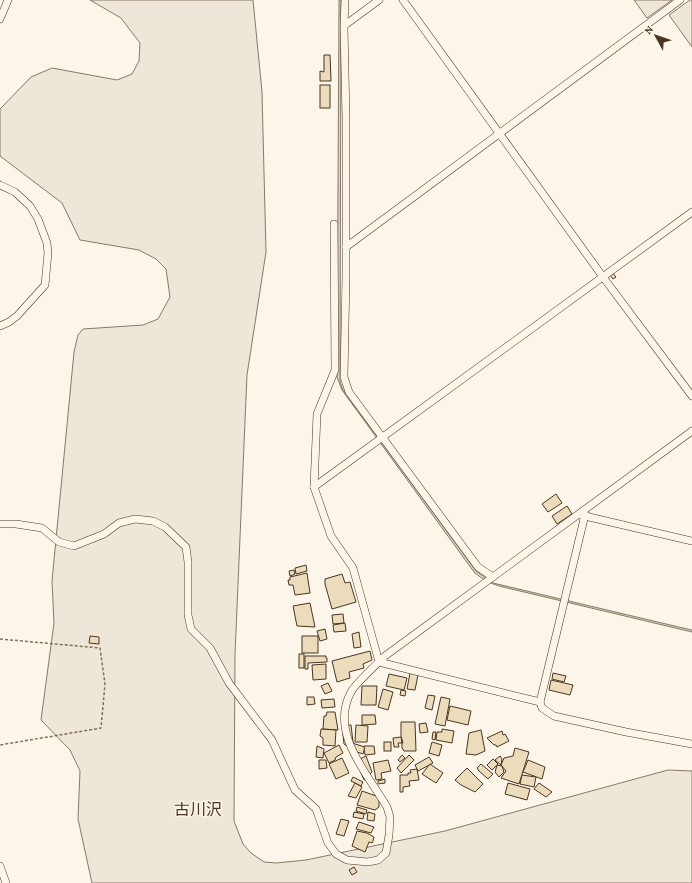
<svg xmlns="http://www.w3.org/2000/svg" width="692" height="883" font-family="'Crimson Pro','Noto Sans JP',serif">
  <rect width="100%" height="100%" fill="#fbf6e9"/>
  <g fill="#ede6d9" stroke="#887966">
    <path d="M 90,0 L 253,0 L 262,92 L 266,252 L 247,375 L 235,654 L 234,821 L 243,844 L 251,853 L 264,862 L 276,863 L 306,860 L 445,831 L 668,770 L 692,771 L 692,883 L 92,883 L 78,819 L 80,771 L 70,750 L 41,720 L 54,623 L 52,581 L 74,352 L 78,335 L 83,329 L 143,325 L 158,319 L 170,297 L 166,269 L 156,259 L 139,250 L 80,240 L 62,203 L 0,156 L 0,109 L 31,77 L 52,68 L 117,80 L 132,74 L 139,61 L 140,43 L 121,18 Z"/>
    <path d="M 634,0 L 672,0 L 647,18 Z"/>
    <path d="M 690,0 L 692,0 L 692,47 L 669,15 Z"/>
  </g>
  <path fill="#dcd4c6" stroke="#887966" d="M 339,0 L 341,0 L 340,374 L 340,382 L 343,390 L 476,571 L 493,583 L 683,628 L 692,630 L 692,632 L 503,587 C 491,584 483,580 474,572 L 342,390 L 337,377 Z"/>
  <g fill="#ecdcbc" stroke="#4a3520">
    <path d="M 324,55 L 330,55 L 331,81 L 320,81 L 320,71 L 324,72 Z"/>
    <rect x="320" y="85" width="10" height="23"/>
    <path d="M 612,272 L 616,277 L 613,279 L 609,274 Z"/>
    <path d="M 556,494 L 562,503 L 548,512 L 542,504 Z"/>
    <path d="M 567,506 L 572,514 L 557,524 L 552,516 Z"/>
    <path d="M 306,565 L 307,571 L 296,574 L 295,568 Z"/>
    <path d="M 294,570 L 295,574 L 290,576 L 289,571 Z"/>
    <path d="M 307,573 L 310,593 L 295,595 L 293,585 L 289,585 L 288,580 L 290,580 L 290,577 Z"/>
    <path d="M 342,574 L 345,583 L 350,582 L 356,602 L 332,609 L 325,584 L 325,579 Z"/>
    <path d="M 310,603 L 315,627 L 297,626 L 293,606 Z"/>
    <path d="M 343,614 L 344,623 L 333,624 L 332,615 Z"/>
    <path d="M 345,623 L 346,631 L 334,632 L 333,625 Z"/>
    <path d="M 325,629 L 327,639 L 320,641 L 317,631 Z"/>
    <path d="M 359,632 L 361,647 L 354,648 L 352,634 Z"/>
    <path d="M 90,636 L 99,637 L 99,644 L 89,643 Z"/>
    <rect x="302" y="636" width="16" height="17"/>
    <path d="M 370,651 L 372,660 L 363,664 L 364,668 L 349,672 L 350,678 L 337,682 L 332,661 Z"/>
    <rect x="299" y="654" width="5" height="14"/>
    <path d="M 305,656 L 326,656 L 326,658 L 327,658 L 327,662 L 308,663 L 308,669 L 305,669 Z"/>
    <path d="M 326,664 L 326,679 L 313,680 L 312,665 Z"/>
    <path d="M 410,673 L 418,675 L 415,690 L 407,689 Z"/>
    <path d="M 553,673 L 566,676 L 564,682 L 552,679 Z"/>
    <path d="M 389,674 L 407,678 L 404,690 L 386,686 Z"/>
    <path d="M 551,680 L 573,685 L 570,695 L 549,690 Z"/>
    <path d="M 328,683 L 332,691 L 325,694 L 321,686 Z"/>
    <path d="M 362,686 L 377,686 L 376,705 L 361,705 Z"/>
    <path d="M 383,689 L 393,692 L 388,710 L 378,707 Z"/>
    <path d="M 401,690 L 406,691 L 405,696 L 400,695 Z"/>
    <path d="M 428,695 L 435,696 L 432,710 L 425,708 Z"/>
    <path d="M 307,697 L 314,697 L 315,704 L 307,705 Z"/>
    <path d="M 441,697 L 450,699 L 445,726 L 435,724 Z"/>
    <path d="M 334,699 L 335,707 L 322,708 L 321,700 Z"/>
    <path d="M 450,706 L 471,711 L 468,725 L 447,720 Z"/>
    <path d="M 327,712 L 335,712 L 338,730 L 323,729 L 324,716 L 326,716 Z"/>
    <path d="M 362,715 L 375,715 L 376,724 L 362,725 Z"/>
    <path d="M 401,722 L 415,722 L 416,751 L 404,751 L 402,748 L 402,743 L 403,743 L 401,736 Z"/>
    <path d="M 426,723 L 428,732 L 420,733 L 419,724 Z"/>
    <path d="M 351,725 L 353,742 L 355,744 L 365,747 L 363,754 L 354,751 L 344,744 L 342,726 Z"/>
    <path d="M 356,725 L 368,726 L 367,742 L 355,742 Z"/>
    <path d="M 321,729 L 336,730 L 335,746 L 323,745 L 323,738 L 320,736 Z"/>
    <path d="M 442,729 L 454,731 L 452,743 L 436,740 L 437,732 L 442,732 Z"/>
    <path d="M 481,730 L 485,751 L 476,755 L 466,754 L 469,733 Z"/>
    <path d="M 502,731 L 503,735 L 505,734 L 509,741 L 497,747 L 496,745 L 494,745 L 487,738 Z"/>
    <path d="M 433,732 L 436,732 L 435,740 L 432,739 Z"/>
    <path d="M 401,737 L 402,743 L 398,743 L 399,747 L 394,747 L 393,738 Z"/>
    <rect x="384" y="742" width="7" height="9"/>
    <path d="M 432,742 L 442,745 L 439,756 L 429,753 Z"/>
    <path d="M 339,745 L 343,753 L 336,757 L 335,760 L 329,763 L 324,753 Z"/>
    <path d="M 317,746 L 324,749 L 323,758 L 316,757 Z"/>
    <path d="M 364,746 L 374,746 L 375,754 L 365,755 Z"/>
    <path d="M 515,748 L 529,752 L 519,784 L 501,778 L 506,771 L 501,765 L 504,758 L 513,756 Z"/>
    <path d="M 402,755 L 405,758 L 400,762 L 398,760 Z"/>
    <path d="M 409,755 L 414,760 L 401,773 L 397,768 Z"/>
    <path d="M 366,756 L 372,772 L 368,776 L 368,778 L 364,780 L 356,761 Z"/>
    <path d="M 500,756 L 502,759 L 501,765 L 495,760 Z"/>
    <path d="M 429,757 L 433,763 L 418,771 L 415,765 Z"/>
    <path d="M 342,758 L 349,773 L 336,779 L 329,764 Z"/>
    <path d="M 493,759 L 498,764 L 492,770 L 487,765 Z"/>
    <path d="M 319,760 L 326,760 L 327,768 L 319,769 Z"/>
    <path d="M 388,760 L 391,771 L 381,773 L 382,779 L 376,780 L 373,763 Z"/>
    <path d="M 528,760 L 545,767 L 542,779 L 523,772 Z"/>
    <path d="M 430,764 L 443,773 L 436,783 L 422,774 Z"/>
    <path d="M 481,764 L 493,774 L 488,779 L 479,771 L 477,768 Z"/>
    <path d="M 497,765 L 502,766 L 504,772 L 499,777 L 495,772 Z"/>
    <path d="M 467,768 L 483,784 L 475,792 L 461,785 L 455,780 Z"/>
    <path d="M 417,769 L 419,780 L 409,781 L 410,786 L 403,787 L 403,792 L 400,792 L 400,775 L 408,775 L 408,773 L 411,773 L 410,770 Z"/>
    <path d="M 522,775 L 536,777 L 534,787 L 520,784 Z"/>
    <path d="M 353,777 L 363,782 L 361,786 L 351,781 Z"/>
    <path d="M 385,779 L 385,783 L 378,784 L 378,781 Z"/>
    <path d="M 355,783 L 362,787 L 356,798 L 348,796 Z"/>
    <path d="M 508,783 L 530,789 L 527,800 L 505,794 Z"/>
    <path d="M 539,783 L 552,792 L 546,797 L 534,789 Z"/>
    <path d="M 362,791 L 379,797 L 379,807 L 375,810 L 357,805 Z"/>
    <path d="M 357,807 L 367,810 L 366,814 L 356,811 Z"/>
    <path d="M 354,812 L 364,814 L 363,819 L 353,817 Z"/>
    <path d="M 368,812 L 375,814 L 374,821 L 367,820 Z"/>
    <path d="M 341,819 L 349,821 L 344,836 L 336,834 Z"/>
    <path d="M 359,822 L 374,827 L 371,833 L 356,829 Z"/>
    <path d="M 357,831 L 367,833 L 374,837 L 373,841 L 372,843 L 369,842 L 365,852 L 352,846 Z"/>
    <path d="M 354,867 L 357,872 L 352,875 L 349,870 Z"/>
  </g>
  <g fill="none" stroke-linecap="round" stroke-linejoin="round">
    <defs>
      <g id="street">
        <path d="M 345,0 L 344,27 L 346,118 L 346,276 L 344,377 L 349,392 L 478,567 L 493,577"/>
        <path d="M 403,0 L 603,277 L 692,396"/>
        <path d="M 0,19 L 8,0"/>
        <path d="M 345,25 L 379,0"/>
        <path d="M 0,185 L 15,192 L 30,206 L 38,219 L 47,243 L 48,253 L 45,285 L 17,316 L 9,322 L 0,326"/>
        <path d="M 334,224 L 335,370 L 317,414 L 314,487 L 331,536 L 353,568 L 379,662"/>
        <path d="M 346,247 L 680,0"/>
        <path d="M 314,487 L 692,212"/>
        <path d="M 582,512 L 584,519 L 540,702 L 542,708 L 554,716 L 626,732 L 692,744"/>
        <path d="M 582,513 L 589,517 L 692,541"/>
        <path d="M 0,524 L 16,524 L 42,528 L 59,542 L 74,546 L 104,534 L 119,523 L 135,519 L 153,521 L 165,527 L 186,547 L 188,562 L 188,615 L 191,629 L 210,648 L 229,683 L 272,740 L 295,790 L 316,809 L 328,843 L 336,854 L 347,860 L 368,862 L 378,860 L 386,853 L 389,835 L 390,817 L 387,807 C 367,773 329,733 351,692 C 355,684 377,664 385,656 L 692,431"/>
        <path d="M 379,662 L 540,702"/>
        <path d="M 0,866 L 6,883"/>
      </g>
    </defs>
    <use href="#street" stroke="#4a3520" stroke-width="8"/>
    <path stroke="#7f6f5c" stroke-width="1.5" stroke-dasharray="3 2" stroke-linecap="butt" d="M 0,639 L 100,648 L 105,684 L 101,728 L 0,745"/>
    <use href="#street" stroke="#fbf6e9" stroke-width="7"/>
  </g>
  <g text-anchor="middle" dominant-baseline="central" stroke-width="3" stroke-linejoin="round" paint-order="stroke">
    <g font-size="16" fill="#4a3520" stroke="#fbf6e9">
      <text x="198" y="809">古川沢</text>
    </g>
  </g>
  <g transform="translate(656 36) rotate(310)" stroke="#fbf6e9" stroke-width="3" paint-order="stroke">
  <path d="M0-3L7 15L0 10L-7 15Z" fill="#4a3520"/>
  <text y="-6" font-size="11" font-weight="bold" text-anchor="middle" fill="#4a3520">N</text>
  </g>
</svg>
